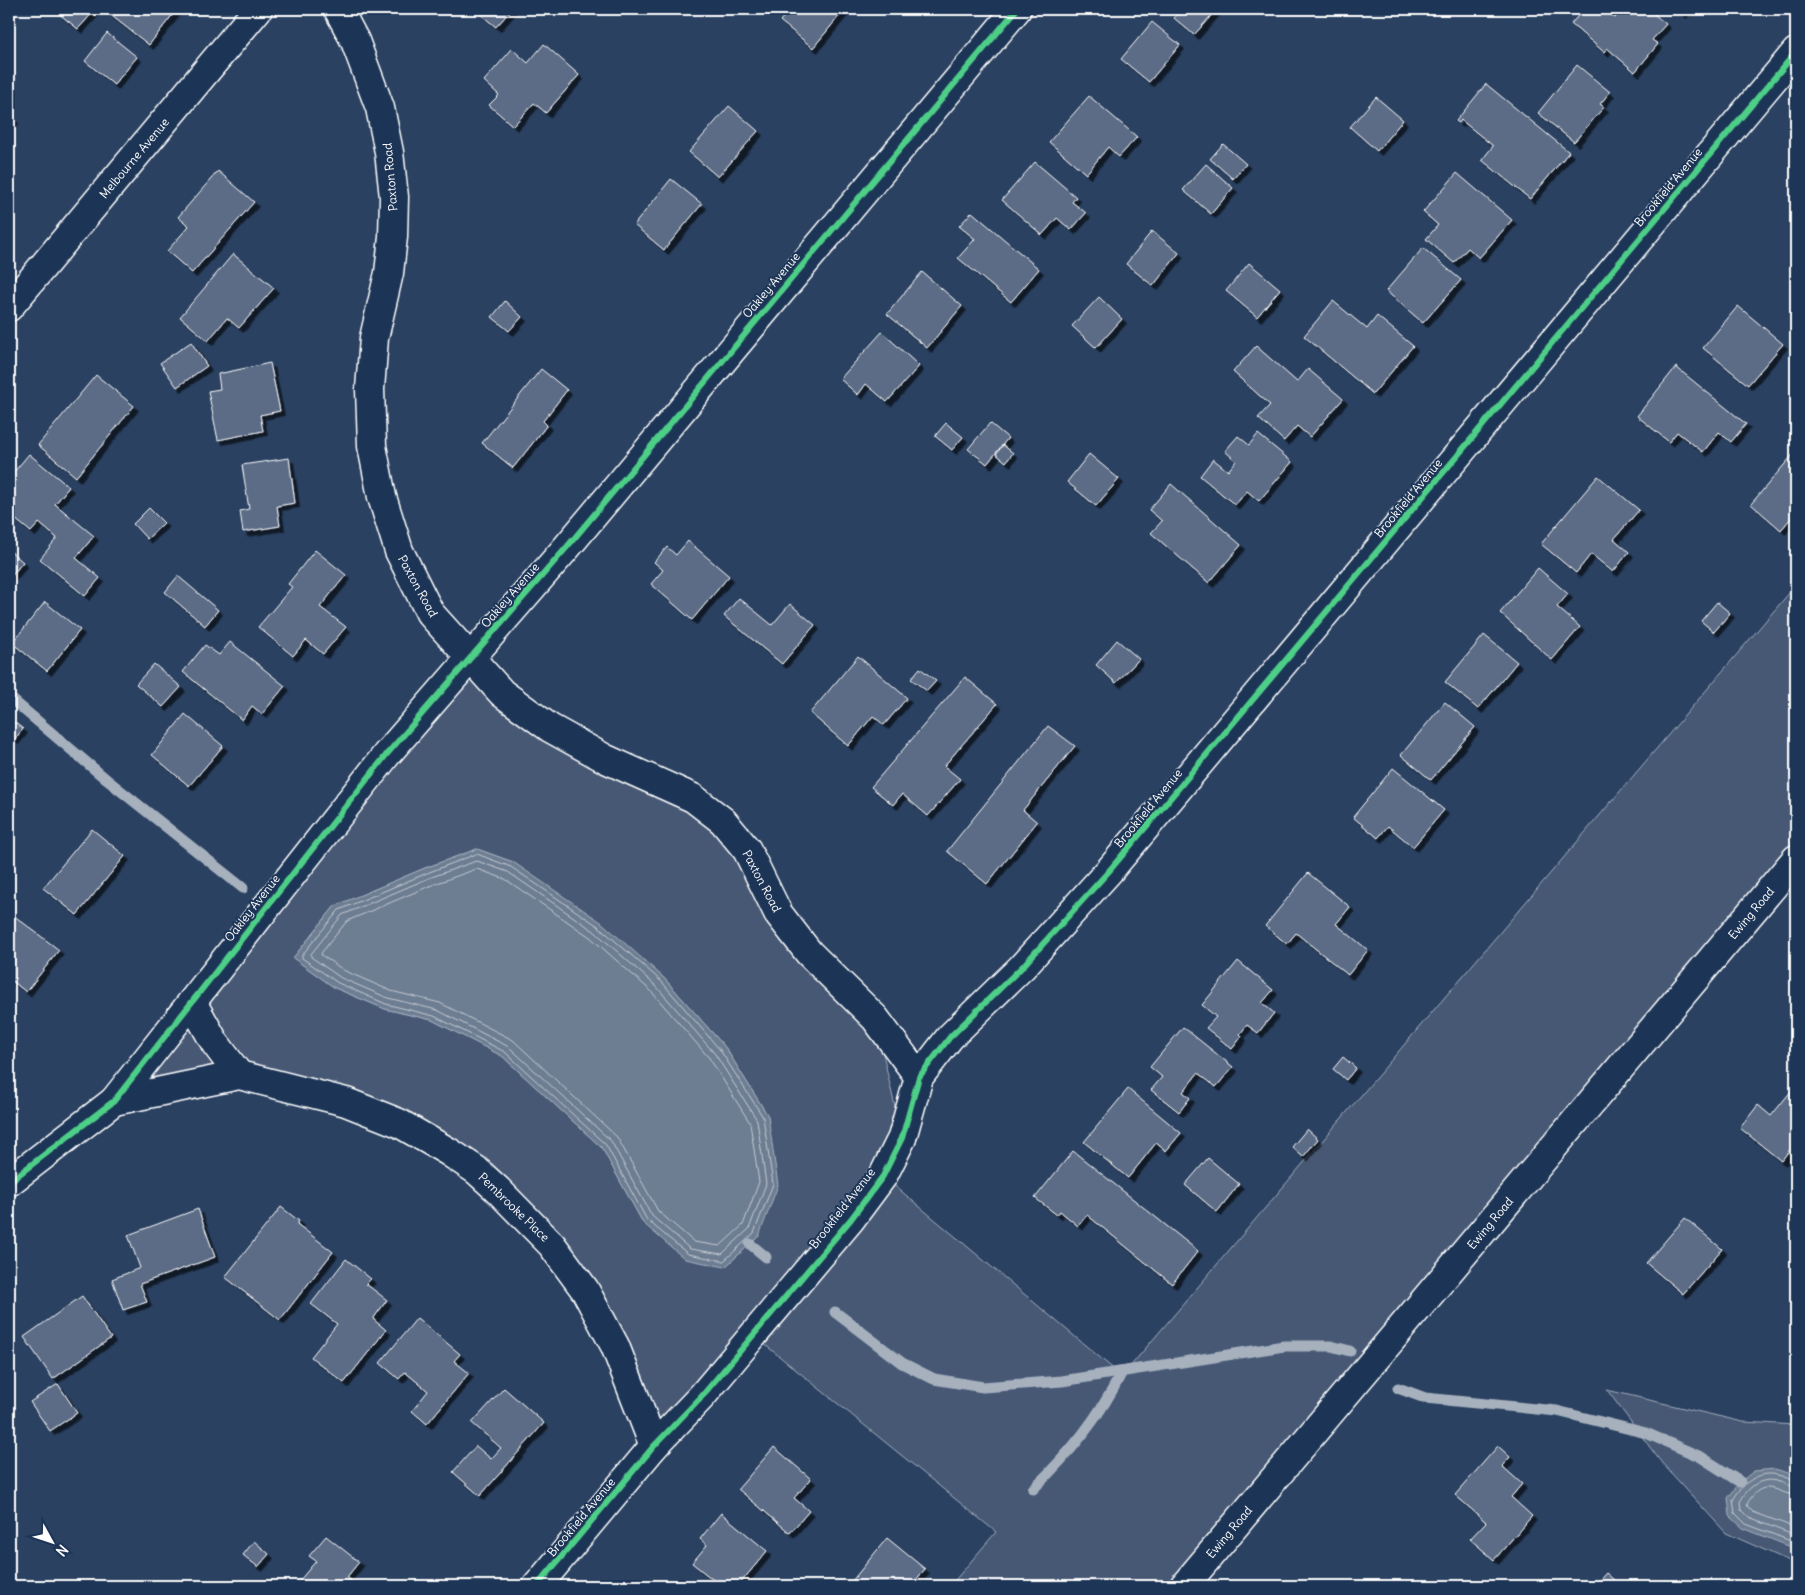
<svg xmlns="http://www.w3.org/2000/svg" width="1805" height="1595" font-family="Delius,sans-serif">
  <defs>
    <filter id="shadow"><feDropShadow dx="4.5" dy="4.5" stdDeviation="0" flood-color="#0009"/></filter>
  </defs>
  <rect width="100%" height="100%" fill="#2a4161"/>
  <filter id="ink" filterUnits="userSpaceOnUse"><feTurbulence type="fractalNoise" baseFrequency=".02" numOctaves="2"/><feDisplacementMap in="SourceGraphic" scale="10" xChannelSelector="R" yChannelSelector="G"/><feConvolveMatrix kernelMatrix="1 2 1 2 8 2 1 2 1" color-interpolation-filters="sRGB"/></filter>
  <g filter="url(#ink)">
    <g fill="#465975" stroke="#a2acba" fill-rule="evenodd">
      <path d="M 1796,585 L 1796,859 L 1184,1586 L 950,1586 L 996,1532 L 753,1335 L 654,1446 L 585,1290 L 449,1152 L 239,1075 L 114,1101 L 470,658 L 502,693 L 693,798 L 875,1018 L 902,1138 L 883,1176 L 1122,1376 ZM 477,849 L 513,862 L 664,978 L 725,1047 L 768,1116 L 759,1236 L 725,1267 L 643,1223 L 602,1148 L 502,1056 L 432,1020 L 385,1009 L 335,988 L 293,958 L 335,906 L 425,868 Z"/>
      <path d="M 1607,1390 L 1743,1422 L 1796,1425 L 1796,1564 L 1726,1533 L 1661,1462 Z"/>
    </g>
    <g fill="#6d7d92" stroke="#a7b1be">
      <path d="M 477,849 L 513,862 L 601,922 L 664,978 L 725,1047 L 768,1116 L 778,1185 L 759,1236 L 725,1267 L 685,1259 L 643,1223 L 602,1148 L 502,1056 L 432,1020 L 385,1009 L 335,988 L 293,958 L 335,906 L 425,868 Z"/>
      <path d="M 1775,1469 L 1792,1474 L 1796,1477 L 1796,1549 L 1743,1528 L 1730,1516 L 1728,1498 L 1740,1482 L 1754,1471 Z"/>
    </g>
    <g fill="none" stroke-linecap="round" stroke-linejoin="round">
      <g stroke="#c5cbd3" stroke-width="1">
        <path d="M 477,854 L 511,867 L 598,926 L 661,981 L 720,1050 L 763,1117 L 773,1184 L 754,1233 L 724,1261 L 688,1254 L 647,1220 L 606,1145 L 505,1052 L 434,1016 L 386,1004 L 338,983 L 302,958 L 302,955 L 339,910 L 427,873 Z"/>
        <path d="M 477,861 L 508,872 L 594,931 L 656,986 L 715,1054 L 757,1120 L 766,1184 L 749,1229 L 722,1254 L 690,1249 L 652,1216 L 611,1141 L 509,1047 L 437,1010 L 388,998 L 341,978 L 311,957 L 311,954 L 342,915 L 429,878 Z"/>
        <path d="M 477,869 L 505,879 L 590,937 L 651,991 L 710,1059 L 750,1123 L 759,1182 L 743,1225 L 720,1246 L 694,1242 L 658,1211 L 617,1137 L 513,1040 L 440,1003 L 391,991 L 345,971 L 321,955 L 322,952 L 347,921 L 432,885 Z"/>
        <path d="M 1796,1481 C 1790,1480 1784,1476 1778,1475 C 1758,1470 1742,1484 1733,1500 L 1735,1513 L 1746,1524 L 1796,1543"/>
        <path d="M 1796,1487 C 1789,1487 1783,1482 1776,1481 C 1760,1477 1747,1488 1740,1502 L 1741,1510 L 1749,1518 L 1796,1536"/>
        <path d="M 1796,1495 C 1775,1494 1764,1475 1747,1504 L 1748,1507 L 1753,1512 L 1796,1528"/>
      </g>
      <g stroke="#a7b1be" stroke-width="11">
        <path d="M 9,697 L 106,779 L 243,888"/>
        <path d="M 750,1244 L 766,1257"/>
        <path d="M 835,1312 L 902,1363 L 934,1379 L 983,1387 L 1062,1381 L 1284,1346 L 1331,1346 L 1350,1351"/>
        <path d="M 1398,1388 L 1425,1398 L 1557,1411 L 1646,1433 L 1701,1457 L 1740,1482"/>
        <path d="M 1033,1489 C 1070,1453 1099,1418 1122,1372"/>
      </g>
    </g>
    <g fill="#5b6c86" stroke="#fff" filter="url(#shadow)">
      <path d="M 62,9 L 96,9 L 78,29 L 58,13 Z"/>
      <path d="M 112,9 L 177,9 L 149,45 L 108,13 Z"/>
      <path d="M 474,9 L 512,9 L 496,27 Z"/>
      <path d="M 790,9 L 845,9 L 813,48 L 780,21 Z"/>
      <path d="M 1181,9 L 1217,9 L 1194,35 L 1174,18 Z"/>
      <path d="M 1584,9 L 1604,9 L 1615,18 L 1623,9 L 1648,9 L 1666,24 L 1652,40 L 1658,44 L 1635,72 L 1607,48 L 1604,52 L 1571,24 Z"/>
      <path d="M 1676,9 L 1686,9 L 1682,14 Z"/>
      <path d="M 1152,22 L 1180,45 L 1149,82 L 1121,59 Z"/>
      <path d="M 107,33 L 137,57 L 114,85 L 85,61 Z"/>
      <path d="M 544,44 L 579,75 L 546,113 L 534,103 L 513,126 L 489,105 L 499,95 L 484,81 L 512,49 L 528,63 Z"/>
      <path d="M 1577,65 L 1610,92 L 1600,104 L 1604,107 L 1574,142 L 1538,113 Z"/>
      <path d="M 1486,84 L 1569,152 L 1530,199 L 1482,160 L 1493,146 L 1461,120 L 1459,123 L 1456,121 Z"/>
      <path d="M 1089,96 L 1137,137 L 1119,157 L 1108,147 L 1086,174 L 1049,142 Z"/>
      <path d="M 1376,97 L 1403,120 L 1377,151 L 1350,127 Z"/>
      <path d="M 729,106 L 758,131 L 718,177 L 689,152 Z"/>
      <path d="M 9,115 L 14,119 L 9,126 Z"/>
      <path d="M 1223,144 L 1246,164 L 1233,179 L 1210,159 Z"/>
      <path d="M 1035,162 L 1076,197 L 1072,202 L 1086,213 L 1071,230 L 1057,218 L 1042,235 L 1002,200 Z"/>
      <path d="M 1206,164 L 1233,188 L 1211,214 L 1183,190 Z"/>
      <path d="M 218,171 L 254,202 L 192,273 L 167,251 L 189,226 L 178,217 Z"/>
      <path d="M 1457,173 L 1512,220 L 1479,258 L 1468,248 L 1454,263 L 1426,239 L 1438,225 L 1423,212 Z"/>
      <path d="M 671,179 L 702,204 L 664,250 L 634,225 Z"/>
      <path d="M 972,212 L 1039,269 L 1011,302 L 958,258 L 975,239 L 959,226 Z"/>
      <path d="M 1152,231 L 1179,253 L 1153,286 L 1126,264 Z"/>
      <path d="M 1796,243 L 1796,254 L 1791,249 Z"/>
      <path d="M 1423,248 L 1461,280 L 1423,323 L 1386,291 Z"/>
      <path d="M 233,254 L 274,288 L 239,328 L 227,318 L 208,341 L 180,317 Z"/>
      <path d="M 1249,263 L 1280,289 L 1257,317 L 1226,291 Z"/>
      <path d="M 922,272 L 962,306 L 927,348 L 887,314 Z"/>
      <path d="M 1099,297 L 1122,319 L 1096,348 L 1072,326 Z"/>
      <path d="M 505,301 L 522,317 L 509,331 L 492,317 Z"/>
      <path d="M 1333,301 L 1367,329 L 1377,316 L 1413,346 L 1373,394 L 1304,336 Z"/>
      <path d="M 1738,306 L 1783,344 L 1748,385 L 1703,348 Z"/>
      <path d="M 882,332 L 919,366 L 887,402 L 866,384 L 858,395 L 840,379 Z"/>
      <path d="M 191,342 L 207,366 L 177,387 L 160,363 Z"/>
      <path d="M 1256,346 L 1297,382 L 1308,369 L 1343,399 L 1310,437 L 1297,426 L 1284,441 L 1258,418 L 1270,405 L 1233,372 Z"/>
      <path d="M 270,363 L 280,411 L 260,415 L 263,431 L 218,440 L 208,391 L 220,389 L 218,374 Z"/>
      <path d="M 1676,367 L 1746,424 L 1731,442 L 1719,432 L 1703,452 L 1677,432 L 1669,442 L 1637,416 Z"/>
      <path d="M 541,369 L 567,390 L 543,421 L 547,425 L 513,468 L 482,443 Z"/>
      <path d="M 96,375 L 134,406 L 76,477 L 38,445 Z"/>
      <path d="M 946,423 L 963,437 L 952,450 L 935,436 Z"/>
      <path d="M 990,423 L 1008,438 L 987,464 L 968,449 Z"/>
      <path d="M 1258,434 L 1292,462 L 1259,501 L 1247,491 L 1235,505 L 1200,476 L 1213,459 L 1228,471 L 1236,461 L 1225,451 L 1238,436 L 1249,445 Z"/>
      <path d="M 1003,445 L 1013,453 L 1006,462 L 996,454 Z"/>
      <path d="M 1796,451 L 1796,512 L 1781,530 L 1751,504 Z"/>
      <path d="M 29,454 L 69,487 L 55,504 L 94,536 L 76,558 L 100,578 L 85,596 L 40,559 L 57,538 L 39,523 L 31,532 L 9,514 L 9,478 Z"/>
      <path d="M 1089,454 L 1119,479 L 1096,506 L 1067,482 Z"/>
      <path d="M 289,458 L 295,503 L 277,506 L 280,526 L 243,532 L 240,511 L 249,509 L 242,465 Z"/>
      <path d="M 1598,476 L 1639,510 L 1614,539 L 1629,552 L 1613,572 L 1591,554 L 1576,573 L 1541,544 Z"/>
      <path d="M 1171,484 L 1241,545 L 1209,583 L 1151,533 L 1162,521 L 1149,510 Z"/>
      <path d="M 149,508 L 164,523 L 147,539 L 133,524 Z"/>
      <path d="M 688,541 L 729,576 L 692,620 L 651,584 L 663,570 L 654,562 L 667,547 L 676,555 Z"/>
      <path d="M 9,550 L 23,562 L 9,579 Z"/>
      <path d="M 315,550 L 346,575 L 320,607 L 346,627 L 323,654 L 306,640 L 293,656 L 258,627 L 292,587 L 288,584 Z"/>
      <path d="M 1538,568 L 1568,594 L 1557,607 L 1580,627 L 1552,660 L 1500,613 Z"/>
      <path d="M 178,576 L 218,610 L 205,626 L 165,592 Z"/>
      <path d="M 739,598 L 772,625 L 790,604 L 815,625 L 782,664 L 724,616 Z"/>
      <path d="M 45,602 L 80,630 L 47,671 L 12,643 Z"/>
      <path d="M 1717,602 L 1730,613 L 1714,632 L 1701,621 Z"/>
      <path d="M 1484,635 L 1517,662 L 1478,709 L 1445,682 Z"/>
      <path d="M 1117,640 L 1139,659 L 1116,683 L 1096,665 Z"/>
      <path d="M 230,642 L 285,686 L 262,714 L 252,706 L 242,720 L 183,672 L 205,645 L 219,655 Z"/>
      <path d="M 858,656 L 907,698 L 884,725 L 873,716 L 848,746 L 810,713 Z"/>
      <path d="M 154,664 L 181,687 L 163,707 L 136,684 Z"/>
      <path d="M 920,668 L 936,681 L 927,691 L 911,679 Z"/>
      <path d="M 965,677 L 997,704 L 944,766 L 960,779 L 928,816 L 902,794 L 893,805 L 871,787 Z"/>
      <path d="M 1445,702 L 1475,727 L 1431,780 L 1401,755 Z"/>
      <path d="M 185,714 L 223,746 L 189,786 L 152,755 Z"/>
      <path d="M 9,718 L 23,729 L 14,740 L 9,736 Z"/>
      <path d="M 1048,726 L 1075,746 L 1023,810 L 1037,822 L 987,884 L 947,851 Z"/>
      <path d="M 1393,768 L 1444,810 L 1413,847 L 1388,826 L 1378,838 L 1353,817 Z"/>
      <path d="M 92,829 L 125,856 L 77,915 L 43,888 Z"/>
      <path d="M 1308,873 L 1350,907 L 1336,924 L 1368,950 L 1348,975 L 1296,933 L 1287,944 L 1265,926 Z"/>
      <path d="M 13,915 L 59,950 L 26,992 L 11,980 L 9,983 L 9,921 Z"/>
      <path d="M 1238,961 L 1273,990 L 1262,1003 L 1274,1013 L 1258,1033 L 1247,1025 L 1240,1034 L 1242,1036 L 1232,1049 L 1206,1028 L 1216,1017 L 1202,1005 Z"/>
      <path d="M 1183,1027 L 1233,1067 L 1216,1087 L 1198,1073 L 1183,1092 L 1190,1098 L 1179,1112 L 1151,1090 L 1162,1077 L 1150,1067 Z"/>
      <path d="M 1343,1057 L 1356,1068 L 1346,1080 L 1333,1069 Z"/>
      <path d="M 1796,1085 L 1796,1142 L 1781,1161 L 1740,1128 L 1758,1105 L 1771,1116 Z"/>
      <path d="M 1128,1089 L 1181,1133 L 1166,1151 L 1156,1143 L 1128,1178 L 1084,1142 Z"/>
      <path d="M 1307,1129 L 1318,1139 L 1303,1157 L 1292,1147 Z"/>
      <path d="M 1073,1151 L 1198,1251 L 1172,1284 L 1087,1215 L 1078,1226 L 1060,1211 L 1057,1215 L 1035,1198 Z"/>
      <path d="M 1208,1158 L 1239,1184 L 1217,1212 L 1185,1185 Z"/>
      <path d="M 281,1207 L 299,1221 L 297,1224 L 333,1252 L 280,1320 L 225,1277 Z"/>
      <path d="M 198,1209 L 215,1257 L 140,1284 L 147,1302 L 123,1310 L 112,1279 L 140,1268 L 128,1235 Z"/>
      <path d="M 1685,1218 L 1722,1249 L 1683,1294 L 1646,1263 Z"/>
      <path d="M 346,1259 L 371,1279 L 366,1284 L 387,1300 L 373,1319 L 386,1330 L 344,1383 L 311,1357 L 337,1324 L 311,1304 Z"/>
      <path d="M 82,1296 L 111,1338 L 53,1379 L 24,1337 Z"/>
      <path d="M 417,1318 L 460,1354 L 454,1361 L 469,1373 L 427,1424 L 412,1411 L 428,1391 L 405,1372 L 399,1379 L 380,1363 Z"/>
      <path d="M 58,1384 L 77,1413 L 50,1431 L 30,1402 Z"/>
      <path d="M 504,1388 L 544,1423 L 480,1496 L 453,1472 L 476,1446 L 491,1459 L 501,1448 L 472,1423 Z"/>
      <path d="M 1498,1446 L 1510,1457 L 1502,1466 L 1522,1484 L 1511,1497 L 1532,1516 L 1494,1560 L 1470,1539 L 1486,1522 L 1455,1495 Z"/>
      <path d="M 774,1447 L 811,1479 L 794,1498 L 809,1511 L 790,1533 L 738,1489 Z"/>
      <path d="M 721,1513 L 767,1551 L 738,1586 L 721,1586 L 692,1563 L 707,1545 L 700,1539 Z"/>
      <path d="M 326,1536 L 359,1562 L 347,1577 L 357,1586 L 295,1586 L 316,1561 L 309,1556 Z"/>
      <path d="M 887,1538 L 925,1569 L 911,1586 L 858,1586 L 852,1581 Z"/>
      <path d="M 254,1541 L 269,1554 L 258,1567 L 243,1555 Z"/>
      <path d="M 1606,1573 L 1621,1586 L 1594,1586 Z"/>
      <path d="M 1715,1581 L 1722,1586 L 1710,1586 Z"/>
    </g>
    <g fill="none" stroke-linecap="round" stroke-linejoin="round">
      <defs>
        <g id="minor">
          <path d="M 338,9 L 355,41 L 380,108 L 389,152 L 394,197 L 393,237 L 389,273 L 374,338 L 370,389 L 372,446 L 382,497 L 399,551 L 430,613 L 502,693 L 550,728 L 606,759 L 693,798 L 723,821 L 747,850 L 778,913 L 809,953 L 875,1018 L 919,1077"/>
          <path d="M 9,307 L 258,9"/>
          <path d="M 192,1002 L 215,1043 L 239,1075"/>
          <path d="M 114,1101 L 239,1075 L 346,1102 L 399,1123 L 449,1152 L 476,1170 L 498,1190 L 552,1245 L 585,1290 L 615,1346 L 654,1446"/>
          <path d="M 9,1182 L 114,1101 L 387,754 L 567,547 L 1017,9"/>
          <path d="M 537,1586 L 654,1446 L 702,1396 L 851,1219 L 883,1176 L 902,1138 L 919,1077 L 950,1037 L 1022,967 L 1109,871 L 1796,52"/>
          <path d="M 1184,1586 L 1796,859"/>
        </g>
      </defs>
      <use href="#minor" stroke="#fff" stroke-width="31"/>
      <use href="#minor" stroke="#1d3557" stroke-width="28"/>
      <defs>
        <g id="cycleway">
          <path d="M 9,1182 L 114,1101 L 387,754 L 567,547 L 1017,9"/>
          <path d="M 537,1586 L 654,1446 L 702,1396 L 851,1219 L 883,1176 L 902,1138 L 919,1077 L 950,1037 L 1022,967 L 1109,871 L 1796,52"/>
        </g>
      </defs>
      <use href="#cycleway" stroke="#1d3557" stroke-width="9"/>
      <use href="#cycleway" stroke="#4dcf88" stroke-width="6"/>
    </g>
  </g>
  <g text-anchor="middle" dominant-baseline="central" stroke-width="4" stroke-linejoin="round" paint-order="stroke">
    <g font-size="12" fill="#fff" stroke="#1d3557">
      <text transform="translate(134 158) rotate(-50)">Melbourne Avenue</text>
      <text transform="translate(390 177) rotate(-95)">Paxton Road</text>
      <text transform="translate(1668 187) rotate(-50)">Brookfield Avenue</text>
      <text transform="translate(771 285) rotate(-50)">Oakley Avenue</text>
      <text transform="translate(1408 498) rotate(-50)">Brookfield Avenue</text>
      <text transform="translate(418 586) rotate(61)">Paxton Road</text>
      <text transform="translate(510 595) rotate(-49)">Oakley Avenue</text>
      <text transform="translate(1148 808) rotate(-50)">Brookfield Avenue</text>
      <text transform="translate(762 881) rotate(62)">Paxton Road</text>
      <text transform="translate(252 908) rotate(-52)">Oakley Avenue</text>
      <text transform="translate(1751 913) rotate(-50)">Ewing Road</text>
      <text transform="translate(514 1207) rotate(44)">Pembrooke Place</text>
      <text transform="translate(842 1208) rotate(-52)">Brookfield Avenue</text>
      <text transform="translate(1490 1223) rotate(-50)">Ewing Road</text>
      <text transform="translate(581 1517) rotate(-50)">Brookfield Avenue</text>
      <text transform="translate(1229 1532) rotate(-50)">Ewing Road</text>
    </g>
  </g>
  <rect width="1805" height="1595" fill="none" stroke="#1d3557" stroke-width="30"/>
  <rect x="15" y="15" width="1775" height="1565" fill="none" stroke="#fff" stroke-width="2" filter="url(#ink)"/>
  <g transform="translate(52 1542) rotate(130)" stroke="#1d3557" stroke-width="4" paint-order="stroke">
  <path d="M0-4L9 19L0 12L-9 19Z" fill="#ffffff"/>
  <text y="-8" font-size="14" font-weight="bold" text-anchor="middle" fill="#ffffff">N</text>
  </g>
</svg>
